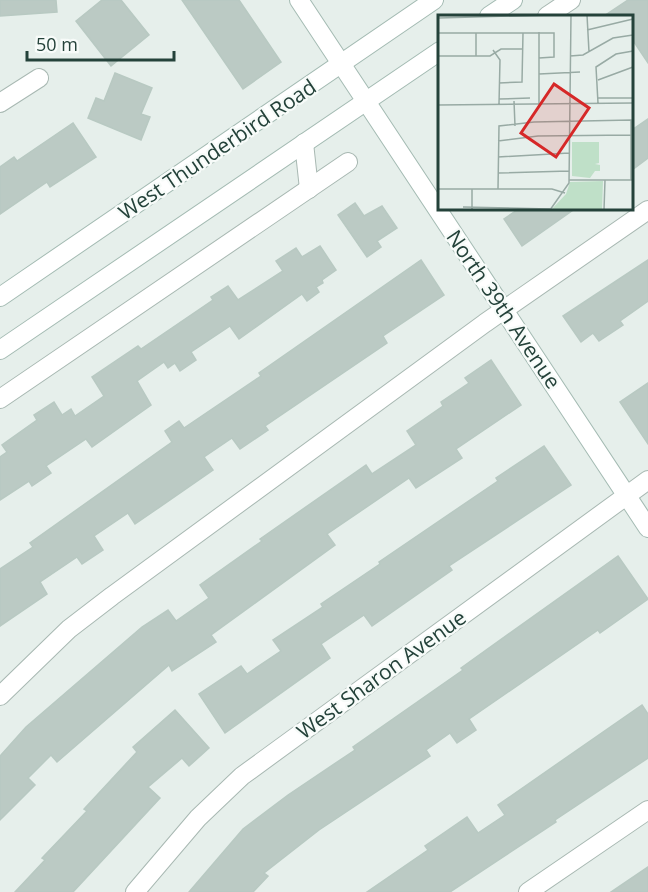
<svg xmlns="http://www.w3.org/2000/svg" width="648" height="892" font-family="'Open Sans',sans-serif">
  <rect width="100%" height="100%" fill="#e6efeb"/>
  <g fill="#bbcac4" stroke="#b8c9c2" stroke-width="1.5">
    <path d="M 0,0 L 56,0 L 57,12 L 0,16 Z"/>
    <path d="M 102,0 L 121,0 L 149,35 L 111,66 L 76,21 Z"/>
    <path d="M 182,0 L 239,0 L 281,62 L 243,89 Z"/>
    <path d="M 628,0 L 648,0 L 648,63 L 632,39 L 632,16 L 604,16 Z"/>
    <path d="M 115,73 L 152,88 L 141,114 L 150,117 L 141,140 L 88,118 L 96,98 L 104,101 Z"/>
    <path d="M 648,119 L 648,158 L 632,170 L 632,130 Z"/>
    <path d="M 73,123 L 96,157 L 50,187 L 47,182 L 0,214 L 0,167 L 14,157 L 17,161 Z"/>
    <path d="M 355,203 L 364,216 L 382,206 L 397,228 L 377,241 L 381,247 L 367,257 L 338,215 Z"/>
    <path d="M 520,208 L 576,208 L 522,246 L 504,219 Z"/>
    <path d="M 320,246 L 336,270 L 322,280 L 323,283 L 316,287 L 319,292 L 307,301 L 302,294 L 239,339 L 230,326 L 191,352 L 196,360 L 180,371 L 175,363 L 168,368 L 164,362 L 137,381 L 151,405 L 92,447 L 86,439 L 46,466 L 51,473 L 32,486 L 29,481 L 0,500 L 0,457 L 7,452 L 2,445 L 37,420 L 34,415 L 54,402 L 62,415 L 71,409 L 75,416 L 104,396 L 92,377 L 138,346 L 141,349 L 213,300 L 211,297 L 228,286 L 238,300 L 283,271 L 276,261 L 296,248 L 302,257 Z"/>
    <path d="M 421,260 L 444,295 L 383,336 L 387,343 L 265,426 L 268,430 L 240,449 L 232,438 L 204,457 L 213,470 L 154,511 L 135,524 L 128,513 L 94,536 L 103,550 L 82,564 L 77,557 L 40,582 L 47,594 L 0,626 L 0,569 L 33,547 L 30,543 L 172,442 L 165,431 L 179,421 L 184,428 L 261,376 L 259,373 Z"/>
    <path d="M 648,260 L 648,301 L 620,321 L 623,325 L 599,341 L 593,333 L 581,342 L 563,316 Z"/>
    <path d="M 491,360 L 521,405 L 456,449 L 462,458 L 416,488 L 409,478 L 327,534 L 335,545 L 211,635 L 216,642 L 172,671 L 169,665 L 57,762 L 51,755 L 28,778 L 35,785 L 0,820 L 0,756 L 26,727 L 142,627 L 168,610 L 176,621 L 209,598 L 200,585 L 262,541 L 260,539 L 366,465 L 372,474 L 416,445 L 407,431 L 443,406 L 441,402 L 469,383 L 465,378 Z"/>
    <path d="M 648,383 L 648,444 L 620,402 Z"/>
    <path d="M 544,446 L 571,485 L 449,566 L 452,570 L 372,626 L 364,615 L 321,644 L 330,658 L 225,733 L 199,694 L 241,666 L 247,674 L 281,651 L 273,640 L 323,607 L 321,604 L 380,564 L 379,562 L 498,481 L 496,478 Z"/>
    <path d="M 618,556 L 648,599 L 600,633 L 598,630 L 469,719 L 476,730 L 457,743 L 450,733 L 426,750 L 430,756 L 319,830 L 264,873 L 268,876 L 253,892 L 189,892 L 243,829 L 288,795 L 355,750 L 353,747 L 463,670 L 461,668 Z"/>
    <path d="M 642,705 L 648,714 L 648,758 L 555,820 L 556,822 L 450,892 L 367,892 L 428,850 L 425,846 L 467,817 L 478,833 L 505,815 L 498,805 Z"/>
    <path d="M 175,710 L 209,748 L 189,766 L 182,758 L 148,787 L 160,798 L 73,892 L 15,892 L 45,860 L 42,858 L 87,811 L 84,809 L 137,752 L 133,747 Z"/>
    <path d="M 648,867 L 648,892 L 611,892 Z"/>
  </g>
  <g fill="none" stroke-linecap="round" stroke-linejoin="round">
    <defs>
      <g id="street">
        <path d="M 547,16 L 571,0"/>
        <path d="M 0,103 L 39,78"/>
        <path d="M 304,143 L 309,189"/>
        <path d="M 0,399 L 348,162"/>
        <path d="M 0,696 L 69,629 L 112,596 L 485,323 L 648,210"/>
        <path d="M 135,892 L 198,818 L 242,776 L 648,480"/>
        <path d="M 528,892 L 648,810"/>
      </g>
      <g id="secondary">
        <path d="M 299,0 L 648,528"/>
        <path d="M 489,16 L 513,0"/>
        <path d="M 0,297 L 434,0"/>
        <path d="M 0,350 L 440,51"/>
      </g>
    </defs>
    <use href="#street" stroke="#a8b8b2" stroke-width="20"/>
    <use href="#secondary" stroke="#a4bbb3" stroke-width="20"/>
    <use href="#street" stroke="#fff" stroke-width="18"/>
    <use href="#secondary" stroke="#fff" stroke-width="18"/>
  </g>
  <g text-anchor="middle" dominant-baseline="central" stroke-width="4.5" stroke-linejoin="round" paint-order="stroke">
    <g font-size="21" fill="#24423a" stroke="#f7fbf9">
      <text transform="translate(217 149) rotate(-34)">West Thunderbird Road</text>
      <text transform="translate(504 309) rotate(56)">North 39th Avenue</text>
      <text transform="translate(381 674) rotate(-36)">West Sharon Avenue</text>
    </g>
  </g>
  <g transform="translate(438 15)">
    <rect width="195" height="195" fill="#e6efeb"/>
    <path d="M 134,127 L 161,127 L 161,148 L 157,149 L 162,150 L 162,156 L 157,156 L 152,163 L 134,161 ZM 165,166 L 164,195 L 113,195 L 128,179 L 132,167 Z" fill="#bfe0c8"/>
    <path fill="none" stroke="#98aaa4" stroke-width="1.5" d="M 149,0 L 151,37M 0,3 L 115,0M 149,15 L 195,4M 0,18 L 116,18 L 116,42 L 101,43M 38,18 L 38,41M 55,35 L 62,45 L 61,89M 0,41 L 52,41 L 63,34 L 85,34M 132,41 L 145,40 L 175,23 L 195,20M 101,59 L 142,57M 160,65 L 195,52M 61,68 L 84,67 L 85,18M 160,83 L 195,83M 61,84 L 92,83M 76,86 L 77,111M 160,88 L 158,52 L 178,39 L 195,36M 0,90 L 195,88M 101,91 L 101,17M 60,126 L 100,121 L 193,120M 60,142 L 131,138M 60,158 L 131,156M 131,165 L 194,165M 0,174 L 114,174 L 127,178M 34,174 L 34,195M 60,174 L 61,111 L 96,107 L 193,105 L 193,165M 25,192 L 112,194M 112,195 L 131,168 L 133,0M 166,195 L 167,165"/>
    <path fill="#d62828" fill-opacity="0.15" stroke="#d62828" stroke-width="3" d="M 116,69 L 151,93 L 118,142 L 83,118 Z"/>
    <rect width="195" height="195" fill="none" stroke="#24423a" stroke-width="3"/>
  </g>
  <path d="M27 51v9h147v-9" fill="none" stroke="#24423a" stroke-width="3"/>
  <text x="36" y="51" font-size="18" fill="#24423a" stroke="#f7fbf9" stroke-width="4.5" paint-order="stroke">50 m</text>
</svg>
